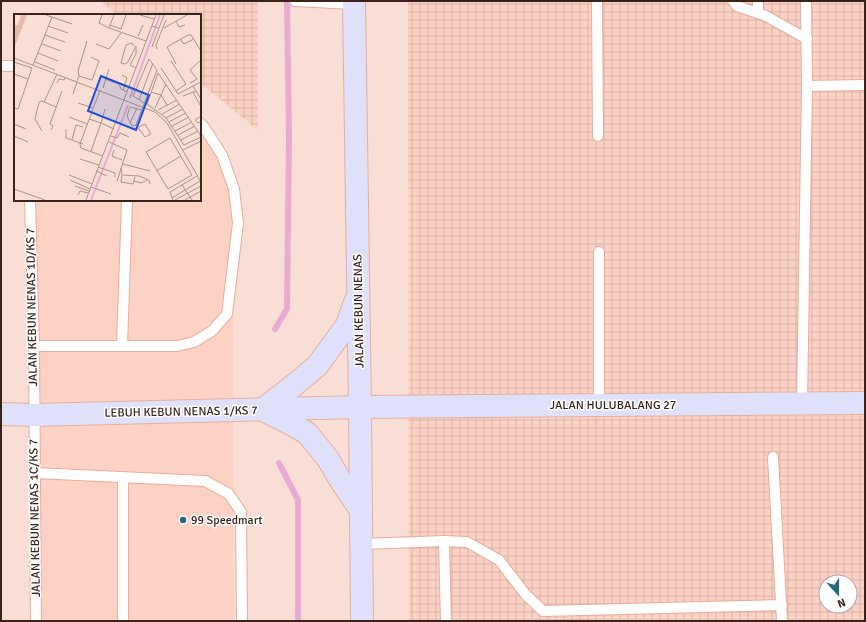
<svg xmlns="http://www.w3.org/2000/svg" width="866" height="622" font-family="Signika,sans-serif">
  <defs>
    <pattern id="industrial-grid" width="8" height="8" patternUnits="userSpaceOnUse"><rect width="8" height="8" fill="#fdd2c4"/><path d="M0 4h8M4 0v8" fill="none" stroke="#dab4a8"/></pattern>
  </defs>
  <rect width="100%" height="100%" fill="#f8ded5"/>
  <path fill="#fdd2c4" d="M 200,129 L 220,160 L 230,191 L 234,220 L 233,551 L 234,621 L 39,621 L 34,200 L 200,200 Z"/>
  <g fill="url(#industrial-grid)" fill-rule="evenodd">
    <path d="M 100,1 L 258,1 L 258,130 L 200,83 L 200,15 L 117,15 Z"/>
    <path d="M 408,1 L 865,1 L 865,621 L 409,621 ZM 826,582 L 850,582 L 850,606 L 826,606 Z"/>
  </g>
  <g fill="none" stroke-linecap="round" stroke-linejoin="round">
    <g stroke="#e9aad4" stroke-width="6">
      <path d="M 275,329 L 287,309 L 289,136 L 287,1"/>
      <path d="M 279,463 L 298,500 L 298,621"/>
    </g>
    <defs>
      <g id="lane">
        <path d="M 295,1 L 354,4"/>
        <path d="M 597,1 L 598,136"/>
        <path d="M 733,1 L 737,6 L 766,16 L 807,39"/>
        <path d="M 758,13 L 758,1"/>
        <path d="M 1,66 L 15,66"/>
        <path d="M 807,86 L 865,85"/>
        <path d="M 30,200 L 34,346 L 36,621"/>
        <path d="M 599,252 L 599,405"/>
        <path d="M 34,346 L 177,346 L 194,342 L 212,331 L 227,314 L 238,223 L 234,189 L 222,155 L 204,127 L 200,123"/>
        <path d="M 122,346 L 127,200"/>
        <path d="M 802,404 L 807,86 L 806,1"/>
        <path d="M 773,457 L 782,621"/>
        <path d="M 35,473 L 205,481 L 229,494 L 241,512 L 242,621"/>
        <path d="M 123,477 L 123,621"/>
        <path d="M 444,541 L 446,621"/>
        <path d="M 361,544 L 444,541 L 467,542 L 499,560 L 526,595 L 543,611 L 782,605"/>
      </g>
      <g id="secondary">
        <path d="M 354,1 L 360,407 L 362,621"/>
        <path d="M 262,410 L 293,386 L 317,366 L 347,325 L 355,302"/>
        <path d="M 265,411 L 293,425 L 307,433 L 328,459 L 339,478 L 361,511"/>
        <path d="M 1,414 L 34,415 L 360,407 L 865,403"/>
      </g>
    </defs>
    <use href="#lane" stroke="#e9ac98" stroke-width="12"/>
    <use href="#secondary" stroke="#e9ac98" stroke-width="24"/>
    <use href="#lane" stroke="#fff" stroke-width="10"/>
    <use href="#secondary" stroke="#dfe1fa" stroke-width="22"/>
  </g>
  <circle fill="#26697b" stroke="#fff" stroke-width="1.5" cx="183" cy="520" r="4"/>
  <g text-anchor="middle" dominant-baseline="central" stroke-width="3" stroke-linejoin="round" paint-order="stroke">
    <g font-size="12" fill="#3a231b" stroke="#fff">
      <text transform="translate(32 307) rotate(-91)">JALAN KEBUN NENAS 1D/KS 7</text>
      <text transform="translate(359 311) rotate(-91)">JALAN KEBUN NENAS</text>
      <text x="613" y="405">JALAN HULUBALANG 27</text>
      <text transform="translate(181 412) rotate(-1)">LEBUH KEBUN NENAS 1/KS 7</text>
      <text transform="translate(35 518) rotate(-91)">JALAN KEBUN NENAS 1C/KS 7</text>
    </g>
    <g font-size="12" fill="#3a231b" stroke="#fff" text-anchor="start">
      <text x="191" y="520">99 Speedmart</text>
    </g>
  </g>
  <g transform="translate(14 14)">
    <rect width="187" height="187" fill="#f8ded5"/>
    <path d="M 7,1 L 13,1 L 0,34 L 0,11 L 4,11 Z" fill="#e6b9aa"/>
    <path fill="none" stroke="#e9aad4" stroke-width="2" d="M 116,84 L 146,1M 77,186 L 114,91"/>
    <path fill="none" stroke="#ac938b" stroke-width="1" d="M 32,1 L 58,10M 88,1 L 85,9 L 95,14M 100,1 L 95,14 L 132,27M 126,1 L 140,5M 162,7 L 165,13 L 171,11M 96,11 L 107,15 L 112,1M 34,12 L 54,19M 145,14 L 150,1M 150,14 L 173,1M 31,21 L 51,28M 124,22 L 129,11M 166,25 L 170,30 L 180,25M 28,30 L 47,37M 82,30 L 95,35 L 107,19M 120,32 L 118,29 L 112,31 L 107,49 L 111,50 L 114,48 L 122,32M 122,32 L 122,40 L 116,51 L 122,54M 138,33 L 145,14 L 138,12M 143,35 L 142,31 L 152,6M 24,39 L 44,47M 0,44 L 141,98 L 153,109 L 187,168M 157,47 L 172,70 L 162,77M 0,48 L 18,54 L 4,95 L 0,94M 21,48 L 41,56M 162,50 L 153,33 L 174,21 L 177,21 L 187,37M 19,51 L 38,3M 147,54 L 164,80 L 179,72M 0,60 L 14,65M 108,61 L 113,64 L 109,76M 65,62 L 64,57 L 73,27M 91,65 L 105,70 L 107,75 L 113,78M 63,67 L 65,62 L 78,66 L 85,47 L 77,43M 187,68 L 179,72 L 187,85M 43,69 L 45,65 L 50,66 L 51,63M 176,69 L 183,65 L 176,56 L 187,46M 89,74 L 95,55M 86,76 L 66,130 L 67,134 L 89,142M 137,78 L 147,81 L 153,91M 179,78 L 186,91M 59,80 L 63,68M 169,82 L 182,77M 125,86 L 139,49M 30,88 L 43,60M 64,89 L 79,94M 141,94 L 152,70M 91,95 L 87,109 L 100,115M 127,96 L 116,93 L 113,102 L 118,112 L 122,111 L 143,56 L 135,45 L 119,82 L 130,89M 144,96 L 163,86M 148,100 L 166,90M 187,102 L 181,106 L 184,109 L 187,108M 55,103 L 73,110M 152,104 L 169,95M 75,105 L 87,109 L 77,137M 155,108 L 172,99M 116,109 L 123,94M 0,110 L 12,115M 122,111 L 131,123 L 137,120 L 131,110 L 125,113M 158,112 L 175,103M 52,115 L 52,124 L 69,130M 37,116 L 39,112 L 36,110 L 48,77M 28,117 L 21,105 L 25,88 L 28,87 L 42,93M 161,117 L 178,108M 164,121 L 181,112M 0,122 L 14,128M 97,122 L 103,124 L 106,119 L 115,123M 187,122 L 144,59 L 133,90 L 152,104 L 170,131 L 187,123M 156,124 L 178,161 L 154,175 L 132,138 ZM 58,126 L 62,111 L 69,113M 167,126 L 184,117M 95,128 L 113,136 L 103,167M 100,136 L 98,142 L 108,146M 169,136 L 187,127M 66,145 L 85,151M 109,150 L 136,157M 84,153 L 101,159 L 101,163M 107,154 L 108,161 L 125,162 L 135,166 L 136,170M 82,157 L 93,162M 142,157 L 167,142M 55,161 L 78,170M 108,161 L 107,168 L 119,170 L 121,163M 56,166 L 76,175M 120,167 L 127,169 L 133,166M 168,171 L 178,186M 61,172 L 75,177M 77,173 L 97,180M 0,175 L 31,186M 64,181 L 66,177 L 74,179M 158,184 L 186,167M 72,186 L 142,1M 159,186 L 156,178 L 183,162M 161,186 L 187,172M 171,186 L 187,177"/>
    <path fill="#1d4ed8" fill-opacity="0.15" stroke="#1d4ed8" stroke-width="2" d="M 87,62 L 135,81 L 122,116 L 74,97 Z"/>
    <rect width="187" height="187" fill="none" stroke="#3a231b" stroke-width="2"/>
  </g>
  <rect width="866" height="622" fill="none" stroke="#3a231b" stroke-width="4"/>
  <g transform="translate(838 594) rotate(159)"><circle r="19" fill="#ffffff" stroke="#b0a7a4"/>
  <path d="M0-3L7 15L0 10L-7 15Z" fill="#26697b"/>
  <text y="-6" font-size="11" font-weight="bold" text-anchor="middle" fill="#3a231b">N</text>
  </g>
</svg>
